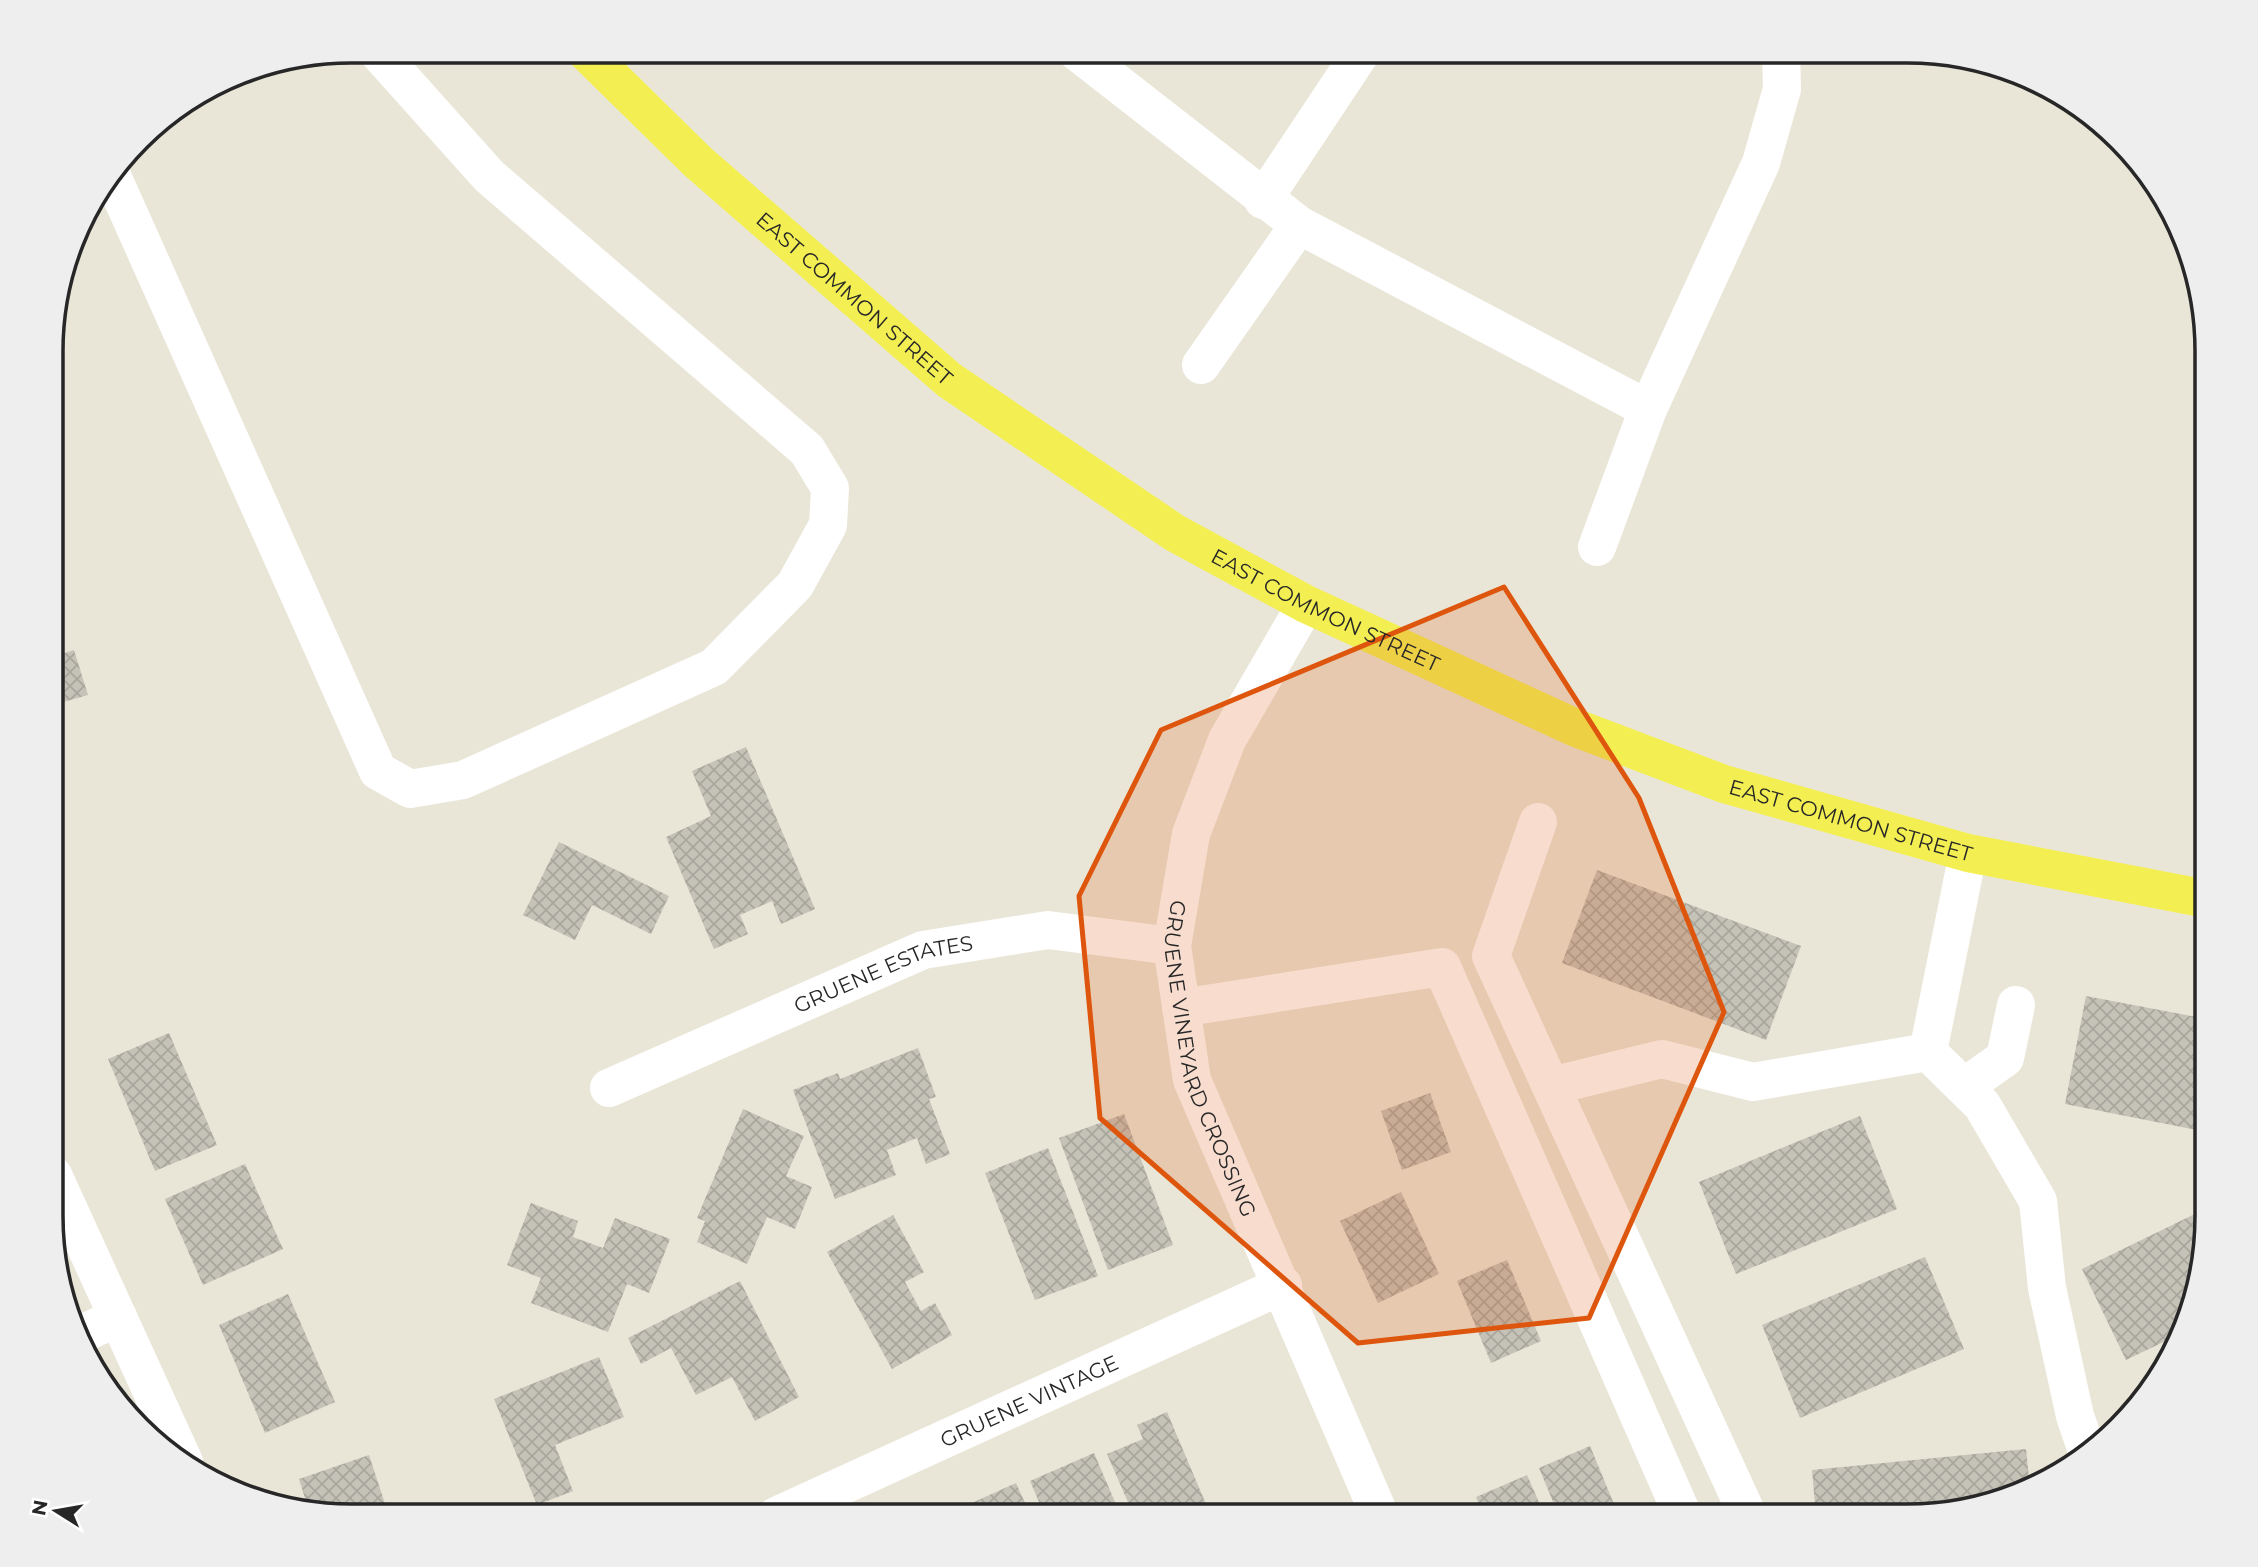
<svg xmlns="http://www.w3.org/2000/svg" width="2258" height="1567" font-family="Montserrat,sans-serif">
  <defs>
    <pattern id="building-cross-hatch" width="8" height="8" patternUnits="userSpaceOnUse" patternTransform="scale(1.75)"><rect width="8" height="8" fill="#c5c2b7"/><path d="M0 0l8 8M0 8l8-8" fill="none" stroke="#a9a79d"/></pattern>
  </defs>
  <rect width="100%" height="100%" fill="#eae6d7"/>
  <g fill="url(#building-cross-hatch)">
    <path d="M 74,650 L 88,695 L 53,705 L 53,657 Z"/>
    <path d="M 746,747 L 815,909 L 781,924 L 772,901 L 740,915 L 748,934 L 714,949 L 666,837 L 711,816 L 692,771 Z"/>
    <path d="M 559,842 L 669,896 L 651,934 L 592,905 L 575,940 L 523,915 Z"/>
    <path d="M 1597,870 L 1801,946 L 1766,1040 L 1562,963 Z"/>
    <path d="M 2086,996 L 2207,1019 L 2207,1132 L 2065,1104 Z"/>
    <path d="M 169,1033 L 217,1145 L 155,1171 L 108,1059 Z"/>
    <path d="M 918,1048 L 936,1097 L 929,1099 L 950,1154 L 926,1164 L 917,1138 L 887,1150 L 896,1175 L 835,1199 L 793,1090 L 838,1073 L 840,1079 Z"/>
    <path d="M 1430,1093 L 1451,1152 L 1402,1170 L 1381,1111 Z"/>
    <path d="M 743,1109 L 804,1136 L 786,1176 L 812,1187 L 795,1229 L 767,1217 L 747,1264 L 697,1242 L 705,1221 L 697,1218 Z"/>
    <path d="M 1124,1114 L 1173,1245 L 1108,1270 L 1059,1138 Z"/>
    <path d="M 1860,1116 L 1897,1209 L 1736,1274 L 1699,1182 Z"/>
    <path d="M 1048,1148 L 1098,1276 L 1035,1300 L 985,1173 Z"/>
    <path d="M 245,1164 L 283,1249 L 203,1285 L 165,1199 Z"/>
    <path d="M 1401,1192 L 1439,1274 L 1378,1303 L 1340,1221 Z"/>
    <path d="M 531,1203 L 578,1221 L 573,1237 L 603,1248 L 615,1218 L 670,1239 L 649,1293 L 627,1284 L 608,1332 L 531,1303 L 541,1278 L 507,1265 Z"/>
    <path d="M 2207,1208 L 2207,1235 L 2191,1313 L 2180,1334 L 2126,1360 L 2082,1269 Z"/>
    <path d="M 893,1215 L 924,1272 L 905,1282 L 921,1311 L 935,1303 L 952,1335 L 892,1369 L 827,1252 Z"/>
    <path d="M 1925,1257 L 1964,1349 L 1800,1418 L 1762,1325 Z"/>
    <path d="M 1507,1260 L 1541,1341 L 1491,1363 L 1457,1281 Z"/>
    <path d="M 740,1281 L 799,1397 L 755,1421 L 732,1377 L 696,1395 L 671,1348 L 641,1364 L 628,1338 Z"/>
    <path d="M 288,1294 L 335,1402 L 265,1433 L 219,1325 Z"/>
    <path d="M 599,1357 L 624,1417 L 555,1445 L 573,1491 L 537,1505 L 494,1399 Z"/>
    <path d="M 1167,1412 L 1211,1516 L 1134,1516 L 1107,1454 L 1143,1439 L 1137,1425 Z"/>
    <path d="M 1590,1446 L 1619,1516 L 1559,1516 L 1539,1468 Z"/>
    <path d="M 2026,1449 L 2030,1487 L 1907,1516 L 1816,1516 L 1812,1470 Z"/>
    <path d="M 1094,1453 L 1121,1516 L 1045,1516 L 1030,1481 Z"/>
    <path d="M 369,1455 L 389,1516 L 332,1516 L 309,1511 L 299,1479 Z"/>
    <path d="M 1527,1475 L 1545,1516 L 1484,1516 L 1476,1497 Z"/>
    <path d="M 1016,1483 L 1031,1516 L 956,1516 L 954,1511 Z"/>
  </g>
  <g fill="none" stroke-linecap="round" stroke-linejoin="round">
    <g stroke="#fff" stroke-width="38">
      <path d="M 1076,51 L 1299,225 L 1648,409"/>
      <path d="M 113,178 L 378,771 L 410,789 L 463,780 L 714,667 L 795,585 L 828,525 L 830,488 L 807,450 L 489,176 L 377,51"/>
      <path d="M 1263,200 L 1362,51"/>
      <path d="M 1201,365 L 1299,225"/>
      <path d="M 1597,547 L 1648,409 L 1761,163 L 1782,89 L 1781,51"/>
      <path id="s1" d="M 1306,604 L 1227,740 L 1191,834 L 1172,946 L 1192,1080 L 1380,1516"/>
      <path d="M 1538,822 L 1491,956 L 1748,1516"/>
      <path d="M 1181,1008 L 1442,967 L 1683,1516"/>
      <path d="M 1928,1052 L 1968,853"/>
      <path d="M 1551,1086 L 1662,1059 L 1753,1082 L 1928,1052 L 1982,1105 L 2038,1201 L 2047,1288 L 2075,1416 L 2086,1448"/>
      <path d="M 1964,1087 L 2005,1058 L 2016,1005"/>
      <path id="s2" d="M 609,1088 L 923,950 L 1048,930 L 1172,946"/>
      <path d="M 53,1175 L 184,1462"/>
      <path d="M 80,1335 L 118,1317"/>
      <path id="s3" d="M 776,1516 L 1283,1285"/>
    </g>
    <path stroke="#f3ef53" stroke-width="38" id="s4" d="M 585,51 L 698,162 L 949,380 L 1175,533 L 1306,604 L 1576,728 L 1724,784 L 1968,853 L 2207,899"/>
  </g>
  <path fill="#de560d" fill-opacity="0.2" stroke="#de560d" stroke-width="5" stroke-linejoin="round" d="M 1504,587 L 1639,798 L 1724,1012 L 1589,1318 L 1358,1343 L 1100,1118 L 1079,896 L 1161,730 Z"/>
  <g text-anchor="middle" dominant-baseline="central" stroke-width="5" stroke-linejoin="round" paint-order="stroke">
    <g font-size="21" fill="#272727" stroke="#fff">
      <text stroke="none"><textPath href="#s4" startOffset="366">EAST COMMON STREET</textPath></text>
      <text stroke="none"><textPath href="#s4" startOffset="933">EAST COMMON STREET</textPath></text>
      <text stroke="none"><textPath href="#s4" startOffset="1500">EAST COMMON STREET</textPath></text>
      <text stroke="none"><textPath href="#s2" startOffset="298">GRUENE ESTATES</textPath></text>
      <text stroke="none"><textPath href="#s1" startOffset="490">GRUENE VINEYARD CROSSING</textPath></text>
      <text stroke="none"><textPath href="#s3" startOffset="278">GRUENE VINTAGE</textPath></text>
    </g>
  </g>
  <path d="M0 0H2258V1567H0ZM351 63H1907A288 288 0 0 1 2195 351V1216A288 288 0 0 1 1907 1504H351A288 288 0 0 1 63 1216V351A288 288 0 0 1 351 63Z" fill="#eee" fill-rule="evenodd"/>
  <path fill="none" stroke="#272727" stroke-width="3.5" d="M351 63H1907A288 288 0 0 1 2195 351V1216A288 288 0 0 1 1907 1504H351A288 288 0 0 1 63 1216V351A288 288 0 0 1 351 63Z"/>
  <g transform="translate(56 1511) rotate(281)" stroke="#ffffff" stroke-width="5" paint-order="stroke">
  <path d="M0-5L12 26L0 18L-12 26Z" fill="#272727"/>
  <text y="-10" font-size="19" font-weight="bold" text-anchor="middle" fill="#272727">N</text>
  </g>
</svg>
